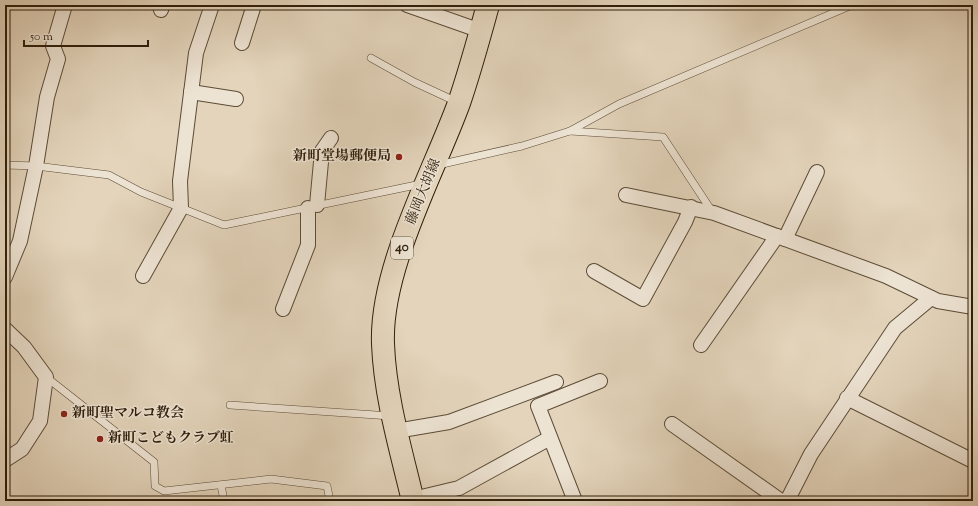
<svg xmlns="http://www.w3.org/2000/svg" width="978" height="506" font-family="'Sorts Mill Goudy','Noto Serif JP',serif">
  <rect width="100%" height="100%" fill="#e3d4bb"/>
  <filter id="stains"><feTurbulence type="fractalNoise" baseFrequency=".005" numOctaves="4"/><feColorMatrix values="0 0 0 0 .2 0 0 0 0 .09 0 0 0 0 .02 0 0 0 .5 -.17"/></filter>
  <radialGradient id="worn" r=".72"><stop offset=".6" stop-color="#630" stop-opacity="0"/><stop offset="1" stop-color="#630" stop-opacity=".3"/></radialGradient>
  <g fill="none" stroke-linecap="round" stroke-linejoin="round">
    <defs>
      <g id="lane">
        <path d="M 371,58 L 414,82 L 457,102"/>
        <path d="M 570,131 L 663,137 L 713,213"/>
        <path d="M 5,165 L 36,166 L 109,175 L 141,192 L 224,225 L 421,184"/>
        <path d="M 438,165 L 522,146 L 570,131 L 619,104 L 852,5"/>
        <path d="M 46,377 L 154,462 L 155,486 L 164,491 L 271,479 L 327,486 L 330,501"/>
        <path d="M 230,405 L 391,416"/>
        <path d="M 221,485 L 224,501"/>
      </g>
      <g id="street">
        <path d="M 407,5 L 481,31"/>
        <path d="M 161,10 L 162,5"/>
        <path d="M 242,43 L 254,5"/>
        <path d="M 191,92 L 236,99"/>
        <path d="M 626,195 L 714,213 L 886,276 L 938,301 L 973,307"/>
        <path d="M 317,205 L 322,151 L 331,138"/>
        <path d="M 785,239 L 817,172"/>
        <path d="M 594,271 L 643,299 L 685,222 L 691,207"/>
        <path d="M 143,276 L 181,208 L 180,181 L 196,53 L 212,5"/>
        <path d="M 5,277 L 20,241 L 36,166 L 47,97 L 58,59 L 53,46 L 65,5"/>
        <path d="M 283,309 L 308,245 L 308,208"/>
        <path d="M 5,329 L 24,347 L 46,377 L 40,421 L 22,449 L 5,460"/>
        <path d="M 701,345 L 777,236"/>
        <path d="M 847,398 L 973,461"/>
        <path d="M 672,424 L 781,501"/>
        <path d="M 396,431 L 449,422 L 556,382"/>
        <path d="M 413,499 L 459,488 L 550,438"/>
        <path d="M 575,501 L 538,406 L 600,381"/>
        <path d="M 787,501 L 811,454 L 895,328 L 931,298"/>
      </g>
      <path id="primary" d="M 413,501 C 401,450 385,397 383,344 C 380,269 433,174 459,103 C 470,71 479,38 488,5"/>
    </defs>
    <use href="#lane" stroke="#5c4c37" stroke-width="8"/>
    <use href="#street" stroke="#5c4c37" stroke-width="16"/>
    <use href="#primary" stroke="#2f1f0b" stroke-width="24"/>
    <use href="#lane" stroke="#ede3d3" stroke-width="7"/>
    <use href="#street" stroke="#ede3d3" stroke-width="14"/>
    <use href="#primary" stroke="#e3d4bb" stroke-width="22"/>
  </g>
  <g fill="#8f2418" stroke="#ede3d3" stroke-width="1.5">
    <circle cx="399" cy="157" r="4"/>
    <circle cx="64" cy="414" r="4"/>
    <circle cx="100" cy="439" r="4"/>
  </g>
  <g text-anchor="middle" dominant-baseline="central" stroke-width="3" stroke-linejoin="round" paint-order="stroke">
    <rect fill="#ede3d3" stroke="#685a47" stroke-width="1" x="391" y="237" width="22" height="22" rx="3"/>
    <g font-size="13" font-weight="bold" fill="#2f1f0b">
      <text x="402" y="248">40</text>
    </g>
    <g font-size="14" font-weight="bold" fill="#2f1f0b" stroke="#ede3d3" text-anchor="start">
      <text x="391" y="157" text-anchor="end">新町堂場郵便局</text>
      <text x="72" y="414">新町聖マルコ教会</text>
      <text x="108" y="439">新町こどもクラブ虹</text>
    </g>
    <g font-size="14" fill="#2f1f0b" stroke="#ede3d3">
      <text transform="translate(424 192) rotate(-68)">藤岡大胡線</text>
    </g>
  </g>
  <rect width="978" height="506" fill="none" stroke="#e3d4bb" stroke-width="20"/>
  <rect x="6" y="6" width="966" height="494" fill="none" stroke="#2f1f0b" stroke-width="2"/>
  <rect x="10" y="10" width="958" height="486" fill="none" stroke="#2f1f0b"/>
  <path d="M24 40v6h124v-6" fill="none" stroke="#2f1f0b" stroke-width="2"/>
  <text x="30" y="40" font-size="12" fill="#2f1f0b" stroke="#ede3d3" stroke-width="3" paint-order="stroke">50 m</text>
  <rect width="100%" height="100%" filter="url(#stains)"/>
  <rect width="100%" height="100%" fill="url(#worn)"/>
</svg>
